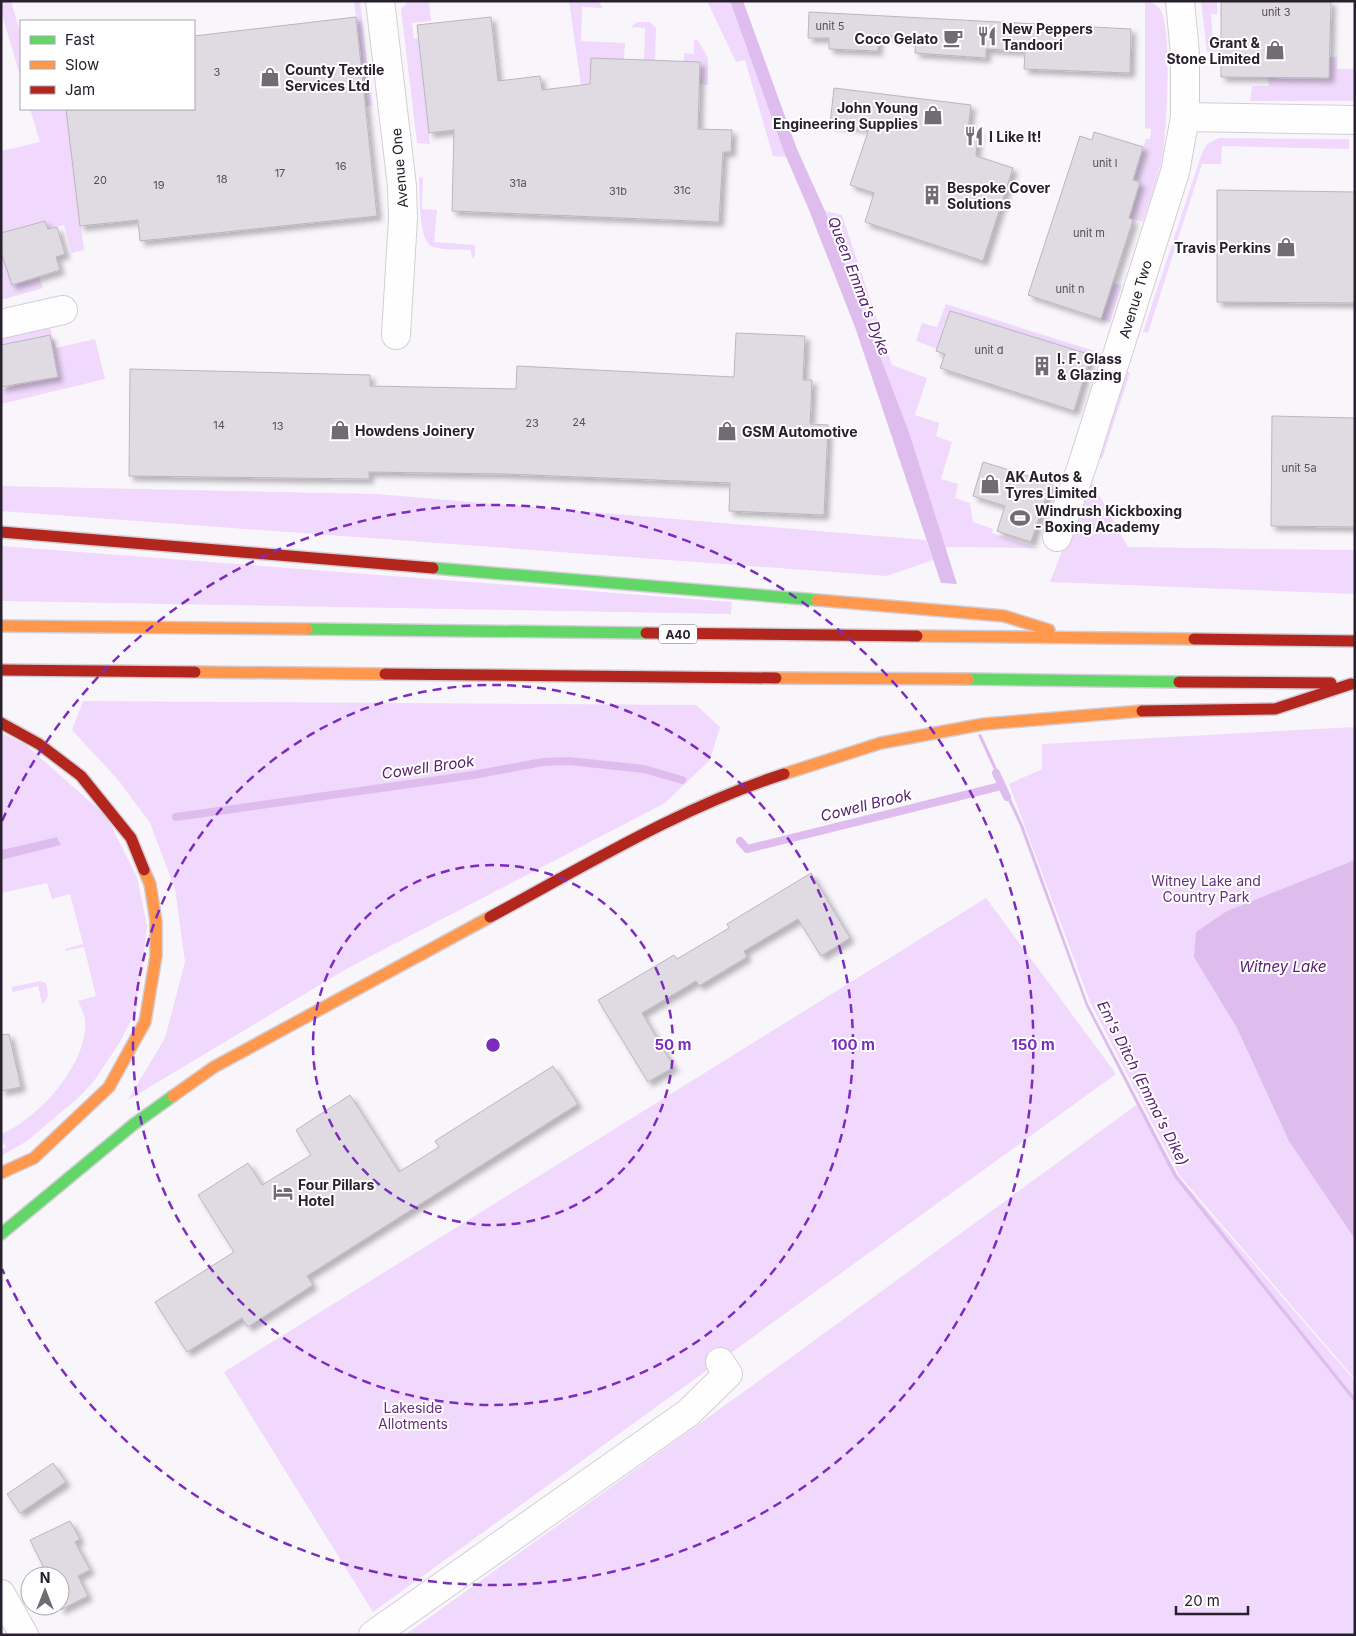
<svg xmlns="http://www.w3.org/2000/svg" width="1356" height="1636" font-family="Inter,sans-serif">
  <defs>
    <filter id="shadow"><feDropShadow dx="4.5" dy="4.5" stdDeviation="2.5" flood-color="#0004"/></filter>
  </defs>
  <rect width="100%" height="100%" fill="#f9f6fb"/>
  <g fill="#f0d9fc">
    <path d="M 1,1 L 11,1 L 21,35 L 21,79 L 1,11 Z"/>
    <path d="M 354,1 L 360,1 L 372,106 L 366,106 Z"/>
    <path d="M 409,1 L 429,1 L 431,21 L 412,23 L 414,39 L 418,38 L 430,144 L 417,143 L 401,9 Z"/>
    <path d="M 569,1 L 598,1 L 603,8 L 582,7 L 581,41 L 625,43 L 624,59 L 591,58 L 590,85 L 581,85 Z"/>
    <path d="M 707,1 L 730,1 L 786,157 L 773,156 L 745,60 L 736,62 Z"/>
    <path d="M 1145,1 C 1151,2 1158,5 1161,11 C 1172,32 1167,126 1163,152 C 1159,176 1150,199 1143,222 L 1129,218 L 1140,182 L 1133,180 L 1146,139 L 1150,139 L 1151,129 L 1145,128 Z"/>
    <path d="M 1201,1 L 1217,1 L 1217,14 L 1211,14 L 1213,47 L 1217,47 L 1217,52 L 1207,52 Z"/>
    <path d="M 637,22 L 650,22 L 656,28 L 655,61 L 644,60 L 645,28 L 631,27 Z"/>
    <path d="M 694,40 L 698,40 L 708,58 L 708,85 L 699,84 L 684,62 L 684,53 L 694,54 Z"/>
    <path d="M 1330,57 L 1337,57 L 1337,69 L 1355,69 L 1355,101 L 1250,101 L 1252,86 L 1269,86 L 1268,78 L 1329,78 Z"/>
    <path d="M 30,109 L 66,109 L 84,250 L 72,253 L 64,225 L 48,229 L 45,221 L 1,233 L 1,151 L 40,142 Z"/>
    <path d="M 1219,138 L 1349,139 L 1349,149 L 1222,146 L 1221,164 L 1202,164 L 1148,333 L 1143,332 L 1202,153 L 1207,144 Z"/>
    <path d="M 419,177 L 423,178 L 422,209 L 437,210 L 434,242 L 475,245 L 475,255 L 472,259 L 471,250 C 459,249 441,251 431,246 C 418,239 420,191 419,177 Z"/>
    <path d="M 825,211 L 842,215 L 892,365 L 927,378 L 915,415 L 939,423 L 936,436 L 952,442 L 941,479 L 958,484 L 955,498 L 970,503 L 973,522 L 993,529 L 992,533 L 1037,548 L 945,547 L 909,432 Z"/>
    <path d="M 1,252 L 12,285 L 39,277 L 43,288 L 1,300 Z"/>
    <path d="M 1112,283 L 1122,285 L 1110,323 L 1101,319 Z"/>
    <path d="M 946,304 L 1101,353 L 1099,358 L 1095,357 L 950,311 L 937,349 L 916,341 L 922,323 L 937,327 Z"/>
    <path d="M 48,321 L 56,348 L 95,339 L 105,379 L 1,404 L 1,389 L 13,387 L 13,382 L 58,377 L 4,344 L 1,345 L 1,331 Z"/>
    <path d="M 1126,371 L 1130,373 L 1129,376 L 1102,459 L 1098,457 Z"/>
    <path d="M 1089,482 L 1093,484 L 1128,547 L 1355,550 L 1355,594 L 1050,582 Z"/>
    <path d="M 1,486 L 377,494 L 926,540 L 933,560 L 887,576 L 1,511 Z"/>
    <path d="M 1,546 L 732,602 L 731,614 L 1,601 Z"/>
    <path d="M 83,701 L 696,705 L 720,727 L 710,760 L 665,803 L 348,968 L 128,1100 L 165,1038 L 185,962 L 175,889 L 150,823 L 119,781 L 72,730 Z"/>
    <path d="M 1355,727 L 1355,1379 L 1179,1175 L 1090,1002 L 1009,784 L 1042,769 L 1042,744 Z"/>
    <path d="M 1,733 L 26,745 L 106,816 L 137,877 L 147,926 L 136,1010 L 120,1042 L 94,1081 L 78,1098 L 27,1141 L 1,1156 L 1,1150 L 6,1147 L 3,1142 L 1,1142 L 1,1134 C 38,1120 90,1061 85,1019 C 84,1013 80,1006 78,1001 L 96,996 L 84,947 L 65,951 L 65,949 L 83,944 L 70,894 L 52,899 L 47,883 L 1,893 L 1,860 L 61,845 L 57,837 L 1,850 Z"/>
    <path d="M 986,898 L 1116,1074 L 373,1612 L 224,1372 Z"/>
    <path d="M 41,981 L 46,983 L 48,995 L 45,1002 L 42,1003 L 38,986 L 13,992 L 11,987 Z"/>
    <path d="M 1139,1103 L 1177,1175 L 1355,1381 L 1355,1635 L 405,1635 L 767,1375 Z"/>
  </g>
  <g fill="#debdee">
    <path d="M 730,1 L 743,1 L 797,149 L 825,211 L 909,432 L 957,584 L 941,583 L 855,327 L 809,210 L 784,152 Z"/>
    <path d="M 981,734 L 1023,825 L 1088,1004 L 1177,1175 L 1355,1398 L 1355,1403 L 1174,1177 L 1086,1006 L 1020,826 L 978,735 Z"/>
    <path d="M 57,837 L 61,845 L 1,860 L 1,850 Z"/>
    <path d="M 1355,860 L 1355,1239 L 1289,1141 L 1237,1028 L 1194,957 L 1196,932 L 1227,911 Z"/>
  </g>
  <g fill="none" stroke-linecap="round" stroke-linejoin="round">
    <g stroke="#debdee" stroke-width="8">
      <path d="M 996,773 L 1007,797"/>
      <path d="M 176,817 L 473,775 L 543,762 L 569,761 L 644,769 L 682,780"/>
      <path d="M 740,841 L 747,849 L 1001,786"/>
    </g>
  </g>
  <g fill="#e0dae3" stroke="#bbb6be" filter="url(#shadow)">
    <path d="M 1221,1 L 1331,1 L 1329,78 L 1221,77 Z"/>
    <path d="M 809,12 L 1131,29 L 1130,73 L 1024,69 L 1025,51 L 986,49 L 986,58 L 915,53 L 916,40 L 878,34 L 878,51 L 829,49 L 829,38 L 808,38 Z"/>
    <path d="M 356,17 L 377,216 L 140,241 L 138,220 L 80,226 L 66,109 L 194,109 L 194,36 Z"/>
    <path d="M 491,17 L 498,81 L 540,76 L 542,90 L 590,84 L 591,58 L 700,62 L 698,129 L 732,130 L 731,152 L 723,152 L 719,222 L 452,211 L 454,130 L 429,133 L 417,25 Z"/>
    <path d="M 834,88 L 971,105 L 968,130 L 978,130 L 976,156 L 1013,168 L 983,261 L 865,222 L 874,193 L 850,185 L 869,129 L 830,124 Z"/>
    <path d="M 1094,132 L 1143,147 L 1133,180 L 1140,182 L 1129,218 L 1133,220 L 1101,319 L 1028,295 L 1080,136 L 1092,140 Z"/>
    <path d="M 1217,190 L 1355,192 L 1355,303 L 1217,302 Z"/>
    <path d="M 45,221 L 48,229 L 57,227 L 65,254 L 56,257 L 60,270 L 12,285 L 1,252 L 1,233 Z"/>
    <path d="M 950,311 L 1091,355 L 1074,411 L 940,368 L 945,354 L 936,351 Z"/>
    <path d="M 736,333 L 805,336 L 803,380 L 812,380 L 810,424 L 828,425 L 824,515 L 729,511 L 730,483 L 506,474 L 369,472 L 369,479 L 129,476 L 130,369 L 370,375 L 370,386 L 516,389 L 517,366 L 734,377 Z"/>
    <path d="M 50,335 L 58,377 L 1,387 L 1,345 Z"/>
    <path d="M 1272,416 L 1355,418 L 1355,527 L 1271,526 Z"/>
    <path d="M 983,462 L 1051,483 L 1031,542 L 997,531 L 1005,506 L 973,496 Z"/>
    <path d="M 811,873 L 850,938 L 821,956 L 798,919 L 744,951 L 747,957 L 699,986 L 696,981 L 642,1013 L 674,1067 L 648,1082 L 598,1000 L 674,955 L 677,959 L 729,928 L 727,924 Z"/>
    <path d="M 9,1034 L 21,1087 L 1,1091 L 1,1035 Z"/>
    <path d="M 553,1066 L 578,1104 L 307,1276 L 313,1285 L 248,1327 L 242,1318 L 187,1352 L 155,1302 L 234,1252 L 198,1195 L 248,1163 L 262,1185 L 311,1155 L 296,1130 L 350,1095 L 399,1172 L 439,1147 L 435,1141 Z"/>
    <path d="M 53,1463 L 66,1482 L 20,1513 L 7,1494 Z"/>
    <path d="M 70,1521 L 80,1539 L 75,1542 L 90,1570 L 78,1576 L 88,1596 L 60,1610 L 60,1576 L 48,1576 L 30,1540 Z"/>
  </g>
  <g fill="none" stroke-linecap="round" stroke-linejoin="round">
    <defs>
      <g id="street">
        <path d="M 380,1 L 402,186 L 403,218 L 396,335"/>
        <path d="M 1185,117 L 1355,120"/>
        <path d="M 1,324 L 63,310"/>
        <path d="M 1057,537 L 1082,466 L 1175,172 L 1185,117 L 1185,54 L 1180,1"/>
        <path d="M 1,1594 L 24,1635"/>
        <path d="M 373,1635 L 688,1413 L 728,1374 L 720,1362"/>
      </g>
      <g id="fast">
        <path d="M 433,568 L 817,600"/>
        <path d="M 307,629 L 646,633"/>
        <path d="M 968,679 L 1179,682"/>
        <path d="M 1,1234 L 134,1124 L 173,1096"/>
      </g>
      <g id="slow">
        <path d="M 817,600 L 1004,616 L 1049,630"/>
        <path d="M 1,626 L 307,629"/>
        <path d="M 917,636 L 1194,639"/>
        <path d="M 195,672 L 385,674"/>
        <path d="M 776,678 L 968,679"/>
        <path d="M 784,774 L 881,743 L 984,724 L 1142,711"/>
        <path d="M 173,1096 L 214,1067 L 490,917"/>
        <path d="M 1,1173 L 34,1158 L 109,1087 L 145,1022 L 156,956 L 156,921 L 150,884 L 144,870"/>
      </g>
      <g id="jam">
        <path d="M 1,532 L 433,568"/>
        <path d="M 646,633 L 917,636"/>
        <path d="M 1194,639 L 1355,641"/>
        <path d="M 1,670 L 195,672"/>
        <path d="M 385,674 L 776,678"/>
        <path d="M 1179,682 L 1331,683"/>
        <path d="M 1142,711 L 1275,709 L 1351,684"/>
        <path d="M 1,723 L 39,744 L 81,776 L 131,838 L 144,870"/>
        <path d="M 490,917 C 583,867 683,806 784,774"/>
      </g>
    </defs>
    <use href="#street" stroke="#d3ced6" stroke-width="30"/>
    <use href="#fast" stroke="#d3ced6" stroke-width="14"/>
    <use href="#slow" stroke="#d3ced6" stroke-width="14"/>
    <use href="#jam" stroke="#d3ced6" stroke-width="14"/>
    <use href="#street" stroke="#fefefe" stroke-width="28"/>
    <use href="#fast" stroke="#63d668" stroke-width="11"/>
    <use href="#slow" stroke="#ff974d" stroke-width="11"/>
    <use href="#jam" stroke="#b3261e" stroke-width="11"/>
  </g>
  <g fill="none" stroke="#7b2cbf" stroke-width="2.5" stroke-dasharray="9 6">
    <circle cx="493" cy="1045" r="180"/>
    <circle cx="493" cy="1045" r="360"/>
    <path d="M2 821A540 540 0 1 1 2 1269"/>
  </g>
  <defs>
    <symbol id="restaurant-bare" viewBox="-9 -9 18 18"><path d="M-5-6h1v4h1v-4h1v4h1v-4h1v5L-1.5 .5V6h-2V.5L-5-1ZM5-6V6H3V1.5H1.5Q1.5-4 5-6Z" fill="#716b74" stroke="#fff" stroke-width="2.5" paint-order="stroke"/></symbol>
    <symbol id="cafe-bare" viewBox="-9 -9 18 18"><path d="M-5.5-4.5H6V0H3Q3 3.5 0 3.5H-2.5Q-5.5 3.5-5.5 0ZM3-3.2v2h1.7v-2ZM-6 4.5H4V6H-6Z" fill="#716b74" stroke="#fff" stroke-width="2.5" paint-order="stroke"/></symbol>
    <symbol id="shop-bare" viewBox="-9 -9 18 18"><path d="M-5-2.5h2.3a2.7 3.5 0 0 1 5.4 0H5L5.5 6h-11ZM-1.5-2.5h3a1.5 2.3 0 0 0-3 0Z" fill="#716b74" stroke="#fff" stroke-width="2.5" paint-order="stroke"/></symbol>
    <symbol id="building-bare" viewBox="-9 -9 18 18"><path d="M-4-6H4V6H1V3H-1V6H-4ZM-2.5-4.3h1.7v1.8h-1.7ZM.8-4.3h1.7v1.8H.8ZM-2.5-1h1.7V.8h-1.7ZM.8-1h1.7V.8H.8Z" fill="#716b74" stroke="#fff" stroke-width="2.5" paint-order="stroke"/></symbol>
    <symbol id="stadium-bare" viewBox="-9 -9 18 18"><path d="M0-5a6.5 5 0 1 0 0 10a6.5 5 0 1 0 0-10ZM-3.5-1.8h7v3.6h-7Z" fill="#716b74" stroke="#fff" stroke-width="2.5" paint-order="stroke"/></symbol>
    <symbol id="hotel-bare" viewBox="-9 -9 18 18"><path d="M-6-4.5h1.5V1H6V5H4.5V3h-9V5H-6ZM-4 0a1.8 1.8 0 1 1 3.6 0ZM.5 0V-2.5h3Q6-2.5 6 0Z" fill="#716b74" stroke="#fff" stroke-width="2.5" paint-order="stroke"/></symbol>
  </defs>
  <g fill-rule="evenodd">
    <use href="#restaurant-bare" x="973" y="22" width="28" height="28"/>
    <use href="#cafe-bare" x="939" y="24" width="28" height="28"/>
    <use href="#shop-bare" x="1261" y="36" width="28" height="28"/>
    <use href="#shop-bare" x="256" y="63" width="28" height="28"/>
    <use href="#shop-bare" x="919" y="101" width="28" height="28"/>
    <use href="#restaurant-bare" x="960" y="122" width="28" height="28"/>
    <use href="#building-bare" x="918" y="181" width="28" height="28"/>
    <use href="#shop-bare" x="1272" y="233" width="28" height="28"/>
    <use href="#building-bare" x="1028" y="352" width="28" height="28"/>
    <use href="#shop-bare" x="326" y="416" width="28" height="28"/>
    <use href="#shop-bare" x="713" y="417" width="28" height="28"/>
    <use href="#shop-bare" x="976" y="470" width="28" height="28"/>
    <use href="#stadium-bare" x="1006" y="504" width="28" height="28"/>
    <use href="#hotel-bare" x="269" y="1178" width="28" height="28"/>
  </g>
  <g text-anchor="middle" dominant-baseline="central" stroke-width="4" stroke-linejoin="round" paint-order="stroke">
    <g font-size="11" fill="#564e5a">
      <text x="1276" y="12">unit 3</text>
      <text x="830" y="26">unit 5</text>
      <text x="217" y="72">3</text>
      <text x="1105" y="163">unit l</text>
      <text x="341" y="166">16</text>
      <text x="280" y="173">17</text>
      <text x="222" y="179">18</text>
      <text x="100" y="180">20</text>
      <text x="518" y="183">31a</text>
      <text x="159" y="185">19</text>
      <text x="682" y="190">31c</text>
      <text x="618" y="191">31b</text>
      <text x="1089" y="233">unit m</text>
      <text x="1070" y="289">unit n</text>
      <text x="989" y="350">unit d</text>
      <text x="579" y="422">24</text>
      <text x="532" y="423">23</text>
      <text x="219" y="425">14</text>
      <text x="278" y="426">13</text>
      <text x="1299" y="468">unit 5a</text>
    </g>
    <rect fill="#fff" stroke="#68636b" stroke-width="1" x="659" y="624.5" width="38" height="19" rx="4"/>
    <g font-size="12" font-weight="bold" fill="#28202c">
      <text x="678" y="634">A40</text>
    </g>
    <g font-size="14" font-weight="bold" fill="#28202c" stroke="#fff" text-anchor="start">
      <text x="1002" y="28">New Peppers<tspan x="1002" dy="16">Tandoori</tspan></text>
      <text x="938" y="38" text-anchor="end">Coco Gelato</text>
      <text x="1260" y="42" text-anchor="end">Grant &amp;<tspan x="1260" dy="16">Stone Limited</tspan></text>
      <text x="285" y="69">County Textile<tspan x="285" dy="16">Services Ltd</tspan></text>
      <text x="918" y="107" text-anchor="end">John Young<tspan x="918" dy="16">Engineering Supplies</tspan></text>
      <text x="989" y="136">I Like It!</text>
      <text x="947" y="187">Bespoke Cover<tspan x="947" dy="16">Solutions</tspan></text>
      <text x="1271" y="247" text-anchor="end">Travis Perkins</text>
      <text x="1057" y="358">I. F. Glass<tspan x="1057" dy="16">&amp; Glazing</tspan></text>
      <text x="355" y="430">Howdens Joinery</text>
      <text x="742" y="431">GSM Automotive</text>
      <text x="1005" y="476">AK Autos &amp;<tspan x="1005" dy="16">Tyres Limited</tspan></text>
      <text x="1035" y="510">Windrush Kickboxing<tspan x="1035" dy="16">- Boxing Academy</tspan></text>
      <text x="298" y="1184">Four Pillars<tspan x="298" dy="16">Hotel</tspan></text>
    </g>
    <g font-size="14" fill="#28202c" stroke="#fff">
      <text transform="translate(399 168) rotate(-95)">Avenue One</text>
      <text transform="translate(1135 299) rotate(-73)">Avenue Two</text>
    </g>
    <g font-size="14" fill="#662e7f" stroke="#fff">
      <text x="1206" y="880">Witney Lake and<tspan x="1206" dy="16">Country Park</tspan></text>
      <text x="413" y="1407">Lakeside<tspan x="413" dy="16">Allotments</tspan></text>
    </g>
    <g font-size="15" font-style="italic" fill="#582070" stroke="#fff">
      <text transform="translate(859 286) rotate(69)">Queen Emma's Dyke</text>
      <text transform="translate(428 767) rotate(-8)">Cowell Brook</text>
      <text transform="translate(866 805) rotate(-14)">Cowell Brook</text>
      <text x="1283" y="966">Witney Lake</text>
      <text transform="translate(1143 1083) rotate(63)">Em's Ditch (Emma's Dike)</text>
    </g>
  </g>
  <circle cx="493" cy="1045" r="8" fill="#7b2cbf" stroke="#fff" stroke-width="2.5"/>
  <g font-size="15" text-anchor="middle" font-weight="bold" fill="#7b2cbf" stroke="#fff" stroke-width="4" stroke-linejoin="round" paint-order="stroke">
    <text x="673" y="1050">50 m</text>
    <text x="853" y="1050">100 m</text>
    <text x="1033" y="1050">150 m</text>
  </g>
  <rect width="1356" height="1636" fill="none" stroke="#28202c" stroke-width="5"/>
  <rect x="20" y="20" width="175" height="90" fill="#ffffff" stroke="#a9a6ab"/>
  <rect x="30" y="36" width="25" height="8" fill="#63d668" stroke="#a9a6ab"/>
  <text x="65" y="45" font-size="15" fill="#28202c">Fast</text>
  <rect x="30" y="61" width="25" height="8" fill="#ff974d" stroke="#a9a6ab"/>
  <text x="65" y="70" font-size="15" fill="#28202c">Slow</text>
  <rect x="30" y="86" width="25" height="8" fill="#b3261e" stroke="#a9a6ab"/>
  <text x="65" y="95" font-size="15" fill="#28202c">Jam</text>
  <g transform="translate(45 1591)"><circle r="24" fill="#ffffff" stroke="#a9a6ab"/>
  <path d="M0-4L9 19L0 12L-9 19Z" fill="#716b74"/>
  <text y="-8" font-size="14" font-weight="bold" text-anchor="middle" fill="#28202c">N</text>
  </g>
  <path d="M1176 1606v8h72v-8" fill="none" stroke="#28202c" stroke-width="2.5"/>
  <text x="1184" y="1606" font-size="15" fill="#28202c" stroke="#ffffff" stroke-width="4" paint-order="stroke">20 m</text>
</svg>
